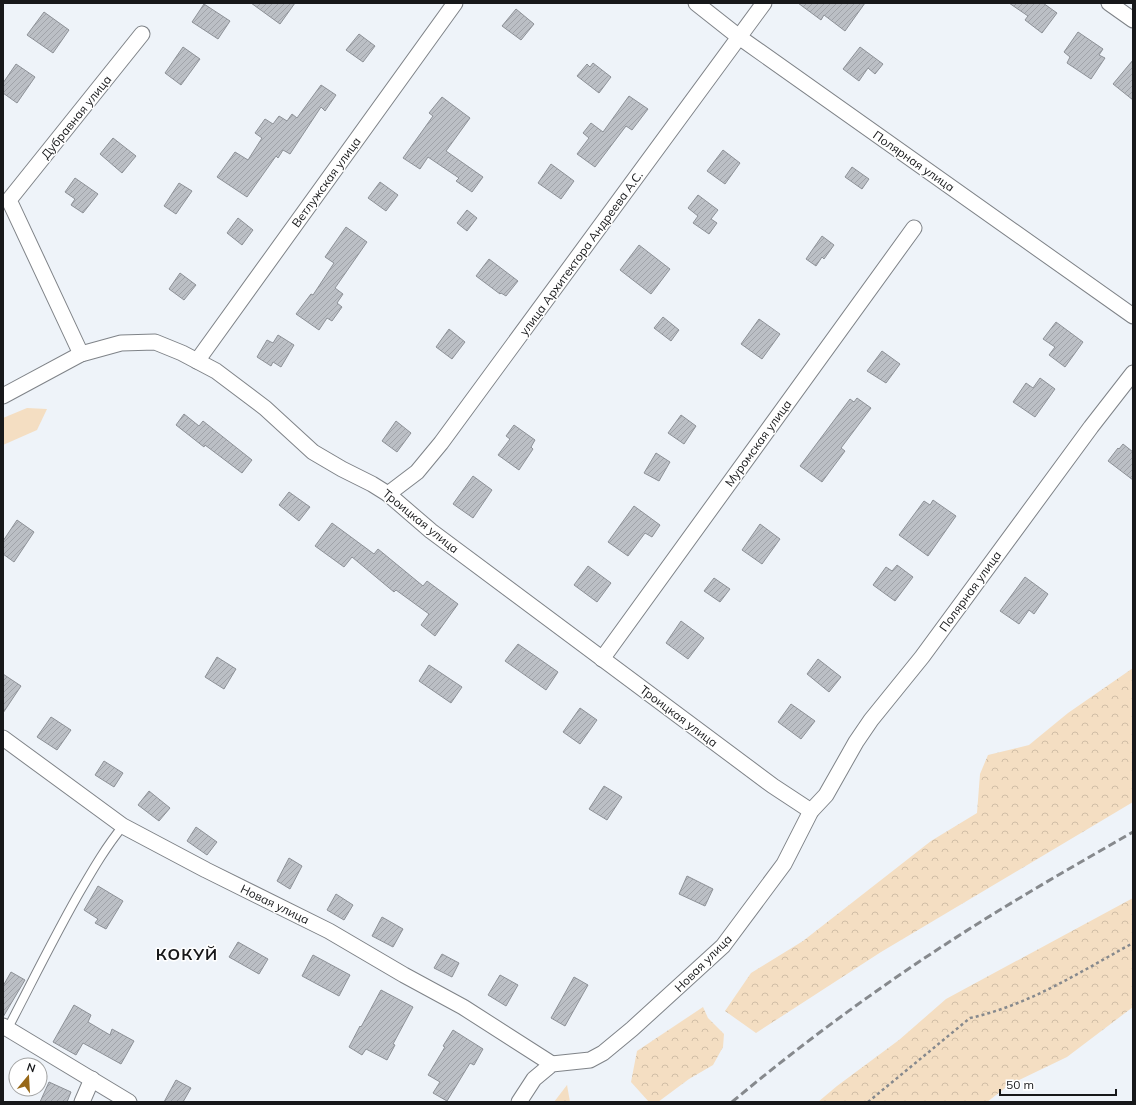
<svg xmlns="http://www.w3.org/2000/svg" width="1136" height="1105" font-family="Mulish,sans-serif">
  <defs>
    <pattern id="forest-crowns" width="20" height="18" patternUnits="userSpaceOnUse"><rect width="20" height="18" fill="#f4dec2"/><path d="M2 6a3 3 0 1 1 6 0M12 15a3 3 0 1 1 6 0" fill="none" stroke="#d0bea6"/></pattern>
    <pattern id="building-hatch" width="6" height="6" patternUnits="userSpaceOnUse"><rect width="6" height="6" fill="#bbbfc5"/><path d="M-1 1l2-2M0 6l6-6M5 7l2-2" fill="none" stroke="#a0a3a9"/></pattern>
  </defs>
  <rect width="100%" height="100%" fill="#eef3f9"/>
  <path fill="#f4dec2" d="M 27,408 L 47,409 L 37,430 L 3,445 L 3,418 Z"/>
  <g fill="url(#forest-crowns)">
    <path d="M 1133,668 L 1133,802 L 881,952 L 756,1033 L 725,1011 L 751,973 L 803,941 L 931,841 L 977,813 L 980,774 L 988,755 L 1029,745 L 1068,713 Z"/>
    <path d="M 1133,898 L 1133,1007 L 1067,1057 L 1009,1085 L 987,1102 L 818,1102 L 837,1086 L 899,1040 L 946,999 Z"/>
    <path d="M 703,1007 L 708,1018 L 724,1034 L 723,1047 L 713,1065 L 689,1079 L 658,1102 L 649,1102 L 631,1082 L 637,1051 Z"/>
    <path d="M 567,1085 L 570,1102 L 554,1102 Z"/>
  </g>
  <g fill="url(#building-hatch)" stroke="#8d9197">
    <path d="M 251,3 L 295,3 L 280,24 Z"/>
    <path d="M 798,3 L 865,3 L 845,31 L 824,15 L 821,20 Z"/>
    <path d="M 1009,3 L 1043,3 L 1057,13 L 1042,33 L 1025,20 L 1028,16 Z"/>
    <path d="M 204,4 L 230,21 L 218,39 L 192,22 Z"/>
    <path d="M 516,9 L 534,24 L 521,40 L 502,26 Z"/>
    <path d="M 44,12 L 69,30 L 53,53 L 27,35 Z"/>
    <path d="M 1078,32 L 1103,49 L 1099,55 L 1105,58 L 1091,79 L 1067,63 L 1070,57 L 1064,52 Z"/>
    <path d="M 359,34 L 375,46 L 363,62 L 346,50 Z"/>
    <path d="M 183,47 L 200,59 L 181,85 L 165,73 Z"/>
    <path d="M 860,47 L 883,64 L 875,74 L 868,68 L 859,81 L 843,69 Z"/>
    <path d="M 1133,60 L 1133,100 L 1113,84 Z"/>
    <path d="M 593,63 L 611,77 L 599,93 L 577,76 L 587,64 L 590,67 Z"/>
    <path d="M 16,64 L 35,77 L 17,103 L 3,93 L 3,83 Z"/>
    <path d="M 321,85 L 336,95 L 325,111 L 321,107 L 290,154 L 283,150 L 278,158 L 276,156 L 247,197 L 217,177 L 235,152 L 248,160 L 262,138 L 255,133 L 265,119 L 273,124 L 279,116 L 287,121 L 292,114 L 297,118 Z"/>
    <path d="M 629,96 L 648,109 L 632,130 L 626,126 L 595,167 L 577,154 L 589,138 L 583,133 L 591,123 L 603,132 Z"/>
    <path d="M 442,97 L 470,118 L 446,151 L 483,177 L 472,192 L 456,181 L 459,178 L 428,157 L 420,169 L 403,158 L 433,116 L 429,113 Z"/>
    <path d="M 113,138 L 136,156 L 122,173 L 100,154 Z"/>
    <path d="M 723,150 L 740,163 L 725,184 L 707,171 Z"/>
    <path d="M 551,164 L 574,181 L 561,199 L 538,183 Z"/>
    <path d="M 852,167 L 869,179 L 862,189 L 845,177 Z"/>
    <path d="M 75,178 L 98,194 L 83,213 L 71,205 L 75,199 L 65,192 Z"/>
    <path d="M 380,182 L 398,195 L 386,211 L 368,198 Z"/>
    <path d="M 179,183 L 192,191 L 176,214 L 164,206 Z"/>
    <path d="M 698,195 L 718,210 L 711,219 L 717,223 L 709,234 L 693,223 L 698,216 L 688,208 Z"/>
    <path d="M 467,210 L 477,218 L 467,231 L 457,223 Z"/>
    <path d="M 238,218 L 253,230 L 242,245 L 227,233 Z"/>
    <path d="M 346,227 L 367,242 L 335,288 L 343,294 L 337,303 L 342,307 L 332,321 L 327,318 L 319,330 L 296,314 L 311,294 L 313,295 L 334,263 L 325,257 Z"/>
    <path d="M 822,236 L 834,245 L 824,259 L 822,257 L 816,266 L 806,259 Z"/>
    <path d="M 639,245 L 670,269 L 651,294 L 620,270 Z"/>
    <path d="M 489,259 L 518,281 L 506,296 L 501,293 L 500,294 L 476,276 Z"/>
    <path d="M 180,273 L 196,285 L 184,300 L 169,289 Z"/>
    <path d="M 663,317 L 679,330 L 671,341 L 654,328 Z"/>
    <path d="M 759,319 L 780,334 L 762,359 L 741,344 Z"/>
    <path d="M 1056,322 L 1083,342 L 1065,367 L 1049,355 L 1055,347 L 1043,339 Z"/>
    <path d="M 449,329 L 465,342 L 452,359 L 436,347 Z"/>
    <path d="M 278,335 L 294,345 L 281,367 L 273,362 L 271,366 L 257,357 L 267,340 L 273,343 Z"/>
    <path d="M 882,351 L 900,364 L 886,383 L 867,371 Z"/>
    <path d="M 1040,378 L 1055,389 L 1035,417 L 1013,402 L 1026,383 L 1033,388 Z"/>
    <path d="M 857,398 L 871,408 L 841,448 L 845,451 L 822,482 L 800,466 L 850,399 L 854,402 Z"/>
    <path d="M 184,414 L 199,426 L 203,421 L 252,460 L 242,473 L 205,445 L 204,447 L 176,425 Z"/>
    <path d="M 681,415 L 696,426 L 684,444 L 668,433 Z"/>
    <path d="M 396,421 L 411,433 L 397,452 L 382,441 Z"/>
    <path d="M 514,425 L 535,440 L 531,447 L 533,449 L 519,470 L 498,455 L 510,439 L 506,436 Z"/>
    <path d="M 1123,444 L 1133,452 L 1133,480 L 1108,461 L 1118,448 L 1119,449 Z"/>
    <path d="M 656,453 L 670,462 L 659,481 L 644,473 Z"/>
    <path d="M 473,476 L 492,490 L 473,518 L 453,504 Z"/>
    <path d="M 289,492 L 310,507 L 299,521 L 279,505 Z"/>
    <path d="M 933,500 L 956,516 L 928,556 L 899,535 L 924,501 L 930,505 Z"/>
    <path d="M 634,506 L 660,525 L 652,537 L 645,533 L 628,556 L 608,542 Z"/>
    <path d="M 17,520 L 34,532 L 14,562 L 3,554 L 3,541 Z"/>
    <path d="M 332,523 L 374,554 L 378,549 L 423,586 L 427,581 L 458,604 L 435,636 L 421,625 L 429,614 L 396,590 L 394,592 L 352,557 L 344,567 L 315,546 Z"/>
    <path d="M 760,524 L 780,539 L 762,564 L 742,550 Z"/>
    <path d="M 897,565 L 913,577 L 895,601 L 873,585 L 886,567 L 892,571 Z"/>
    <path d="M 588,566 L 611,583 L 597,602 L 574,585 Z"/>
    <path d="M 1025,577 L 1048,594 L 1034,614 L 1029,610 L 1019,624 L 1000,611 Z"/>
    <path d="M 714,578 L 730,589 L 720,602 L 704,591 Z"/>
    <path d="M 681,621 L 704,638 L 688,659 L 666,643 Z"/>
    <path d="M 518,644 L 558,672 L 546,690 L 505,661 Z"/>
    <path d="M 217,657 L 236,669 L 224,689 L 205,677 Z"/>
    <path d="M 818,659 L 841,677 L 829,692 L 807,674 Z"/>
    <path d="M 429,665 L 462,687 L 451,703 L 419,681 Z"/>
    <path d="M 3,674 L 21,686 L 3,713 Z"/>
    <path d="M 791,704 L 815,721 L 801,739 L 778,722 Z"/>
    <path d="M 580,708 L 597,720 L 580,744 L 563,732 Z"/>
    <path d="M 51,717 L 71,730 L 57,750 L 37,737 Z"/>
    <path d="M 104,761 L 123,773 L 114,787 L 95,775 Z"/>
    <path d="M 604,786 L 622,797 L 607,820 L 589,809 Z"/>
    <path d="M 149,791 L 170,808 L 159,821 L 138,805 Z"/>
    <path d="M 196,827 L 217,842 L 207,855 L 187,841 Z"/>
    <path d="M 289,858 L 302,866 L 290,889 L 277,881 Z"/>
    <path d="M 687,876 L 713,889 L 705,906 L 679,894 Z"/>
    <path d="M 98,886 L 123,901 L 106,929 L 95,923 L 98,919 L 84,910 Z"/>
    <path d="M 336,894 L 353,905 L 344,920 L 327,910 Z"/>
    <path d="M 382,917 L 403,929 L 393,947 L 372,936 Z"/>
    <path d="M 238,942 L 268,959 L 259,974 L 229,957 Z"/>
    <path d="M 442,954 L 459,963 L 452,977 L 434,968 Z"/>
    <path d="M 313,955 L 350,975 L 339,996 L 302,976 Z"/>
    <path d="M 11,972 L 25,980 L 3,1017 L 3,986 Z"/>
    <path d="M 500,975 L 518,985 L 506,1006 L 488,995 Z"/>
    <path d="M 574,977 L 588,985 L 565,1026 L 551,1018 Z"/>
    <path d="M 381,990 L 413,1007 L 393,1044 L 395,1045 L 387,1060 L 366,1049 L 362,1055 L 349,1047 L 360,1026 L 361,1027 Z"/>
    <path d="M 74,1005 L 91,1015 L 88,1022 L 110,1035 L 112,1029 L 134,1041 L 121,1064 L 83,1043 L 76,1055 L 53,1042 Z"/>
    <path d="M 453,1030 L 483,1049 L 474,1065 L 470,1063 L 447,1101 L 433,1093 L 440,1082 L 428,1075 L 445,1047 L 443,1046 Z"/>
    <path d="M 176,1080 L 191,1088 L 183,1102 L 164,1102 Z"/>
    <path d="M 49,1082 L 71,1092 L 67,1102 L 40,1102 Z"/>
  </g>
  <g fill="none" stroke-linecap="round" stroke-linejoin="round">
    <defs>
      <path id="lane" d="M 8,1028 C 31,984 53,939 78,895 C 92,871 105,848 123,826"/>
      <g id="street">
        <path d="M 696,3 L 739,37 L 1133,316"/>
        <path d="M 1109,3 L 1133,20"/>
        <path d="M 81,354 L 9,200 L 142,34"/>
        <path d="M 197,361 L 455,3"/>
        <path d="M 3,396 L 81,354 L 121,343 L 155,342 L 182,353 L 216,371 L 265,408 L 313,452 L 342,469 L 372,484 L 388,494 L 431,531 L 773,786 L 811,811"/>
        <path d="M 388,494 L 417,472 L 441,443 L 764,3"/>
        <path d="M 602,659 L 914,228"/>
        <path d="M 3,738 L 123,826 L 206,870 L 329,931 L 404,975 L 463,1007 L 552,1064"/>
        <path d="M 3,1026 L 129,1102"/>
        <path d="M 82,1102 L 92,1079"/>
        <path d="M 519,1102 L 534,1079 L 552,1064 L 590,1060 L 603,1053 L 632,1029 L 723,946 L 784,864 L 811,811 L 826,795 L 856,742 L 871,720 L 922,657 L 1091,427 L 1133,373"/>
      </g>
    </defs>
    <use href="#lane" stroke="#7f8388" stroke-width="10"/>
    <use href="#street" stroke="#7f8388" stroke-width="17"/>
    <path stroke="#86898d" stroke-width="2.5" stroke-dasharray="3 3" stroke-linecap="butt" d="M 868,1102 L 970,1018 C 1029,1005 1080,972 1133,943"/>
    <use href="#lane" stroke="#fff" stroke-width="8"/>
    <use href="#street" stroke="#fff" stroke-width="15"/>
    <path stroke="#86898d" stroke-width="3" stroke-dasharray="8 4" stroke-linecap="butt" d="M 732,1102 C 824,1025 925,954 1028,893 C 1063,872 1098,852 1133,832"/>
  </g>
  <g text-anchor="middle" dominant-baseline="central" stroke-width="3" stroke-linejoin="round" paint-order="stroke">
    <g font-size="12" fill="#17181a" stroke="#fff">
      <text transform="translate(76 117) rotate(-51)">Дубравная улица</text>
      <text transform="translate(914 161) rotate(35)">Полярная улица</text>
      <text transform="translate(326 182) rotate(-54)">Ветлужская улица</text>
      <text transform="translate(581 253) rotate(-54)">улица Архитектора Андреева А.С.</text>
      <text transform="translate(758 443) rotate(-54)">Муромская улица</text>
      <text transform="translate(421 521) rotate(39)">Троицкая улица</text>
      <text transform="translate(970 591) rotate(-54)">Полярная улица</text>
      <text transform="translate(679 716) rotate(37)">Троицкая улица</text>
      <text transform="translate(275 904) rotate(26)">Новая улица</text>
      <text transform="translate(703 963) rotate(-45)">Новая улица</text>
    </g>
    <g font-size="16" font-weight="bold" letter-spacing="1" fill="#17181a" stroke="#fff">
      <text x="187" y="954">КОКУЙ</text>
    </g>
  </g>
  <rect width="1136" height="1105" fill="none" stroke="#17181a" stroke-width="8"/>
  <g transform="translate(28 1077) rotate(18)"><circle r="19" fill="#ffffff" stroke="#a2a3a3"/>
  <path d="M0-3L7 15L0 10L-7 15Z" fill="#976818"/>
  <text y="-6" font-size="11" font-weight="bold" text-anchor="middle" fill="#17181a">N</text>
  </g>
  <path d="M1000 1089v6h116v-6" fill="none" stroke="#17181a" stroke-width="2"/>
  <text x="1006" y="1089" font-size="12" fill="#17181a" stroke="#ffffff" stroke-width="3" paint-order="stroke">50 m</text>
</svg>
